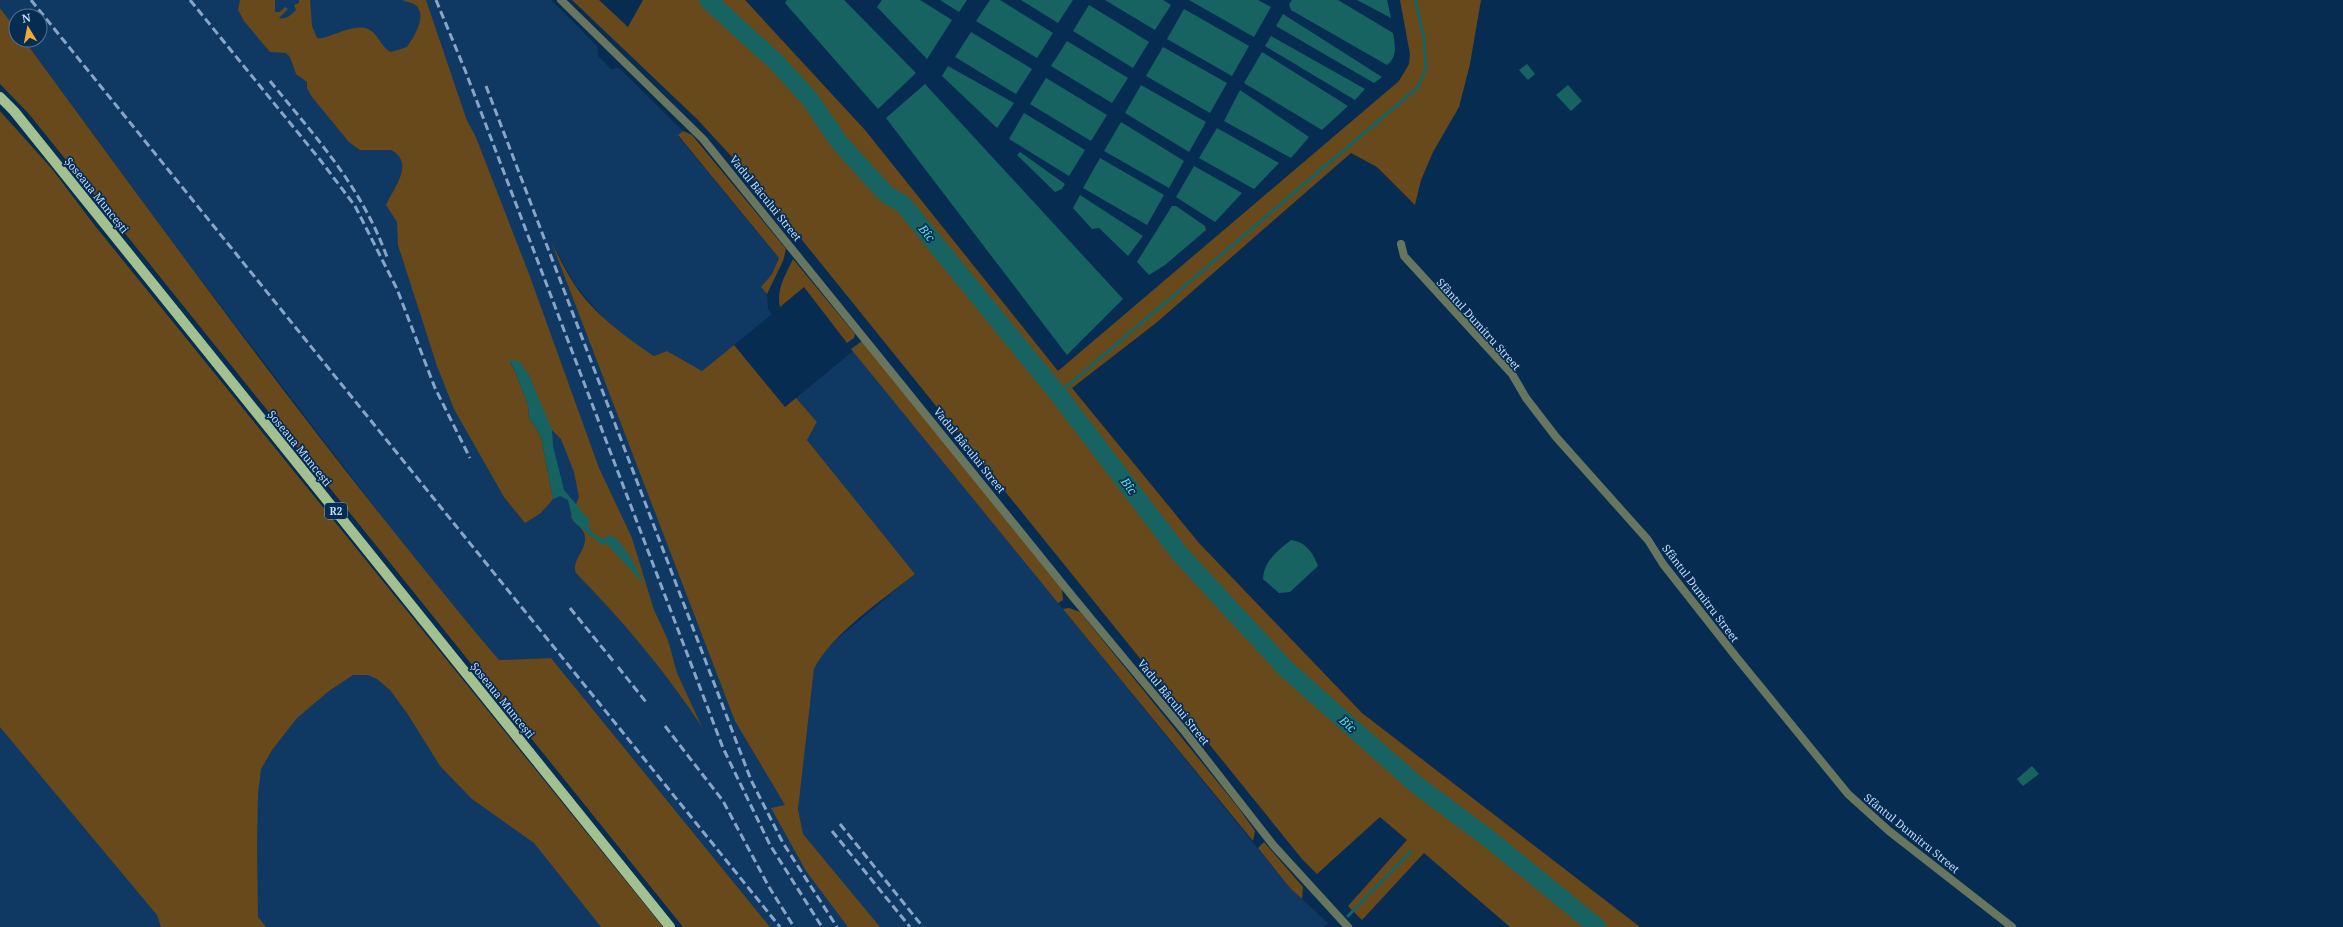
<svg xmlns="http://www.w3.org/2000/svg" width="2343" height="927" font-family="'Noto Serif',serif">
  <rect width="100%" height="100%" fill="#072c52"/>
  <g fill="#0f3963">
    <path d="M 0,0 L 551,0 L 597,46 L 598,56 L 611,69 L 619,68 L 683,131 L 678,136 L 779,258 L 772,274 L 761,287 L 767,294 L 768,309 L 772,314 L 702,371 L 667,351 L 654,356 L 625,337 L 606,321 L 575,285 L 553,244 L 798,810 L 814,669 L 821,655 L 837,639 L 915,574 L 807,440 L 817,422 L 796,398 L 853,351 L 1290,888 L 1328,923 L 1324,927 L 770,927 L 551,658 L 499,660 L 408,551 L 185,259 L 24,40 L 40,40 L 40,16 L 16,16 L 16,29 L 0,8 Z"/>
    <path d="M 0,215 L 504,801 L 611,927 L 0,927 Z"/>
  </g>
  <g fill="#68491b">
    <path d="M 240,0 L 275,0 L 275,12 L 280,12 L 285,7 L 288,9 L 279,18 C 286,20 291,15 296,10 L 294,5 L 299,3 L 299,0 L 310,0 L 312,26 L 317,38 C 326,41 347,25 365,28 C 378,31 380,47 391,52 L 407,47 C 414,37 429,14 414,4 C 410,2 406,2 402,0 L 426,0 L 467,121 L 475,135 L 529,274 L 599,468 L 632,538 L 654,610 L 668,640 L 677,673 L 702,727 C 666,672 623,621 576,573 C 570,559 592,547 583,531 C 580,526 574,523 571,517 L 579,497 L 574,472 L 561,439 L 549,427 L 529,375 L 514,361 L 510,363 L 515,371 L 528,405 L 529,417 L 541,437 L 553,499 L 541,513 L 525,523 L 504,497 L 454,409 L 437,366 L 398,245 L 397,222 L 386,205 C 393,189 416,163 391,150 L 360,150 L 349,142 L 312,97 L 307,88 L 307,82 L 296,74 L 290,57 L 286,53 L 270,52 L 244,21 L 238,10 Z"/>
    <path d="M 572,0 L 599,0 L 628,27 L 643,0 L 745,0 L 865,130 L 1058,371 L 1399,81 L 1409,64 L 1410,54 L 1400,0 L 1481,0 L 1470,64 L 1459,107 L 1433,152 L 1421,180 L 1415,205 L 1377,167 L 1351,153 L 1156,323 L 1072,388 L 1199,543 L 1362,713 L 1640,927 L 1510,927 L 1424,853 L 1362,920 L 1348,906 L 1407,840 L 1380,817 L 1317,874 L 1302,859 L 756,183 L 697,119 Z"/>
    <path d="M 0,8 L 16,29 L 16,40 L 24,40 C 178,250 331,461 499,660 L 551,658 L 770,927 L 683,927 L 29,114 L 0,84 Z"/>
    <path d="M 0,111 L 52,169 L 96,227 L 663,927 L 601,927 L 534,843 L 472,799 L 440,766 L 407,713 L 390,690 L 377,679 L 368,675 L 353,675 L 329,691 L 297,718 L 272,750 L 261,769 L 258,794 L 257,846 L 258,917 L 266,927 L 161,927 L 157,915 L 0,727 Z"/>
    <path d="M 683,131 L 692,135 L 786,249 L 783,261 L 767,294 L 761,287 L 772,274 L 779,258 L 678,135 Z"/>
    <path d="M 551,241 C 558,255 565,270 574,284 C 594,314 624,336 654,356 L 667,351 L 702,371 L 734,345 L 785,407 L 796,398 L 817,422 L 807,440 L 915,574 C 884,599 831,634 814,669 L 798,810 L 803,834 L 880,927 L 848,927 L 806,871 L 771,808 L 785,805 L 735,721 Z"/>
    <path d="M 793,259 L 855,334 L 854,338 L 847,343 L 804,287 L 780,307 C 776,289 786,274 793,259 Z"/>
    <path d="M 862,341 L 1062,589 L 1063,600 L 1058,603 L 851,349 Z"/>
    <path d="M 1069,608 L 1080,612 L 1237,806 L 1255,831 L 1253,841 L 1063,609 Z"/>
    <path d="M 1264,842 L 1303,887 L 1302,899 L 1290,888 L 1258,848 Z"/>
  </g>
  <g fill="#176362">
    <path d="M 787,0 L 844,0 L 916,73 L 878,109 L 785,3 Z"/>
    <path d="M 882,0 L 920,0 L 952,20 L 927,59 L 877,7 Z"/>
    <path d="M 940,0 L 967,0 L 959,12 Z"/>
    <path d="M 990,0 L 1000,0 L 1053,33 L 1037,58 L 976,21 Z"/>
    <path d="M 1021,0 L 1073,0 L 1058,23 Z"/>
    <path d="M 1105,0 L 1163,0 L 1171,5 L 1155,30 Z"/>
    <path d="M 1189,0 L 1258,0 L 1271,7 L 1254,37 Z"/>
    <path d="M 1292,0 L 1338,0 L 1393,33 C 1395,45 1398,57 1387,65 L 1291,10 L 1289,4 Z"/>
    <path d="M 1357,0 L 1387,0 L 1391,18 Z"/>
    <path d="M 1089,5 L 1149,42 L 1133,68 L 1073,31 Z"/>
    <path d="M 1184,9 L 1249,46 L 1232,76 L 1167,39 Z"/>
    <path d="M 1283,14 L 1382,77 L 1374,83 L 1276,26 Z"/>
    <path d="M 971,32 L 1032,69 L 1016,94 L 955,57 Z"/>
    <path d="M 1271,36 L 1365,89 L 1355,100 L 1265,46 Z"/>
    <path d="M 1067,41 L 1128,78 L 1112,103 L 1051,66 Z"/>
    <path d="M 1163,47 L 1227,83 L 1210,113 L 1146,76 Z"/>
    <path d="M 1262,52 L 1348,106 L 1322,130 L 1244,83 Z"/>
    <path d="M 1527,64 L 1535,74 L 1528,80 L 1519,70 Z"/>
    <path d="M 948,66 L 1014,103 L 997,128 L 942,76 Z"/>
    <path d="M 1046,78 L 1107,115 L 1091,141 L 1030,104 Z"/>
    <path d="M 925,84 L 1123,299 L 1067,355 L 886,118 Z"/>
    <path d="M 1141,85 L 1206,122 L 1189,152 L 1125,113 Z"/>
    <path d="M 1568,85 L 1582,101 L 1571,111 L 1556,95 Z"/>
    <path d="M 1240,90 L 1309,137 L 1291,158 L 1224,121 Z"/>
    <path d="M 1024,113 L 1085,150 L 1069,176 L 1009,139 Z"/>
    <path d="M 1121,122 L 1184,161 L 1169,188 L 1104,151 Z"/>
    <path d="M 1217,128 L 1279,163 L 1254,189 L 1199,158 Z"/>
    <path d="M 1020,152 L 1065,184 L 1062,189 L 1055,192 L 1017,155 Z"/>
    <path d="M 1100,158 L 1164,195 L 1147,225 L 1083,188 Z"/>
    <path d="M 1194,166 L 1242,193 L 1215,222 L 1176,197 Z"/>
    <path d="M 1080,195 L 1143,236 L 1128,256 L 1099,228 L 1092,229 L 1073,208 Z"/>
    <path d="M 1172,206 L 1176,206 L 1205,226 L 1206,230 L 1165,265 L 1149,275 L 1137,262 Z"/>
    <path d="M 509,360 L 519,361 L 529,375 L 552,430 L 553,446 L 564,490 L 590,521 L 588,525 L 594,534 L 603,539 L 610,535 C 621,538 640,573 644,584 L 607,544 L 601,544 L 573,521 L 568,500 L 560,496 L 553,499 L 541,437 L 529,417 L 528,405 L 515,371 Z"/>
    <path d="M 1291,540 C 1306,542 1313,553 1318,566 L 1290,592 L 1279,593 L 1263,579 C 1264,561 1278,550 1291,540 Z"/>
    <path d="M 2032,766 L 2039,774 L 2023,786 L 2017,779 Z"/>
  </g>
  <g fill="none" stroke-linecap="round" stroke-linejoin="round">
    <g stroke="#176362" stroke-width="3">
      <path d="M 1058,394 L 1418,87 L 1426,68 L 1424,37 L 1415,0"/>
      <path d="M 1348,916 L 1411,851"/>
    </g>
    <path stroke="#176362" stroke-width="18" d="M 708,0 L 776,62 L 810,99 L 839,142 L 886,194 L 903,204 L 1058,394 L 1180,554 L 1286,669 L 1418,786 L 1488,838 L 1597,927"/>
    <g stroke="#68765f" stroke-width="8">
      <path d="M 561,0 L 703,139 L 1073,597 L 1185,732 L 1274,846 L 1348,927"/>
      <path d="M 1401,244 L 1404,256 L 1512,374 L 1526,398 L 1556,437 L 1648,540 L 1663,564 L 1737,658 L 1848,794 L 1889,831 L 2012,927"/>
    </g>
    <path stroke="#a3c190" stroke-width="10" d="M 0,97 L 14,111 L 670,927"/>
    <g stroke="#88a5c7" stroke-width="3" stroke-dasharray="8 4" stroke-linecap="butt">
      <path d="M 31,0 L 780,927"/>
      <path d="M 190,0 L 321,161 L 355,206 L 397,289 L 435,388 L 470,458"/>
      <path d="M 436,0 L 465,70 L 723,748 L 770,845 L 822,927"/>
      <path d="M 270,81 C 317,139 361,186 387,257"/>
      <path d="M 486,86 L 751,780 L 783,843 L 837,927"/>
      <path d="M 570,608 L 614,662"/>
      <path d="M 618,667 L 646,702"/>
      <path d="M 665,726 L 723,801 L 769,887 L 794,927"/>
      <path d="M 840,824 L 923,927"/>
      <path d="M 832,831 L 910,927"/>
    </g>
  </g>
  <g text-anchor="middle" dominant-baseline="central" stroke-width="3.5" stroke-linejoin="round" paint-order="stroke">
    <rect fill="#072c52" stroke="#8aa7c8" stroke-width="1" x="325" y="503" width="22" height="16" rx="3"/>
    <g font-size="10" font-weight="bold" fill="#c2dcfb">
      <text x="336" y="511">R2</text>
    </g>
    <g font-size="11" fill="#c2dcfb" stroke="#072c52">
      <text transform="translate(97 195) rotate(51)">Șoseaua Muncești</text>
      <text transform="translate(766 198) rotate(51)">Vadul Bâcului Street</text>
      <text transform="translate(1479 324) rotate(48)">Sfântul Dumitru Street</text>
      <text transform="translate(300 448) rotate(51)">Șoseaua Muncești</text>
      <text transform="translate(970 450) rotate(51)">Vadul Bâcului Street</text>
      <text transform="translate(1701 593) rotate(53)">Sfântul Dumitru Street</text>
      <text transform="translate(503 700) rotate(51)">Șoseaua Muncești</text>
      <text transform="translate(1174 702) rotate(51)">Vadul Bâcului Street</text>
      <text transform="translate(1912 833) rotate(39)">Sfântul Dumitru Street</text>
    </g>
    <g font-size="12" font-style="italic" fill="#56e0de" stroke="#072c52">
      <text transform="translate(927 233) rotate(51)">Bîc</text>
      <text transform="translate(1129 486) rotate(53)">Bîc</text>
      <text transform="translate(1348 724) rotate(42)">Bîc</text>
    </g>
  </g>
  <g transform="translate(28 28) rotate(350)"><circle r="19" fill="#072c52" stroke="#527296"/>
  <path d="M0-3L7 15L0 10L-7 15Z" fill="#eea83c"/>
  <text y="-6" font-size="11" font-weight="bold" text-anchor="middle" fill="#c2dcfb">N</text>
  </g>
</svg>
